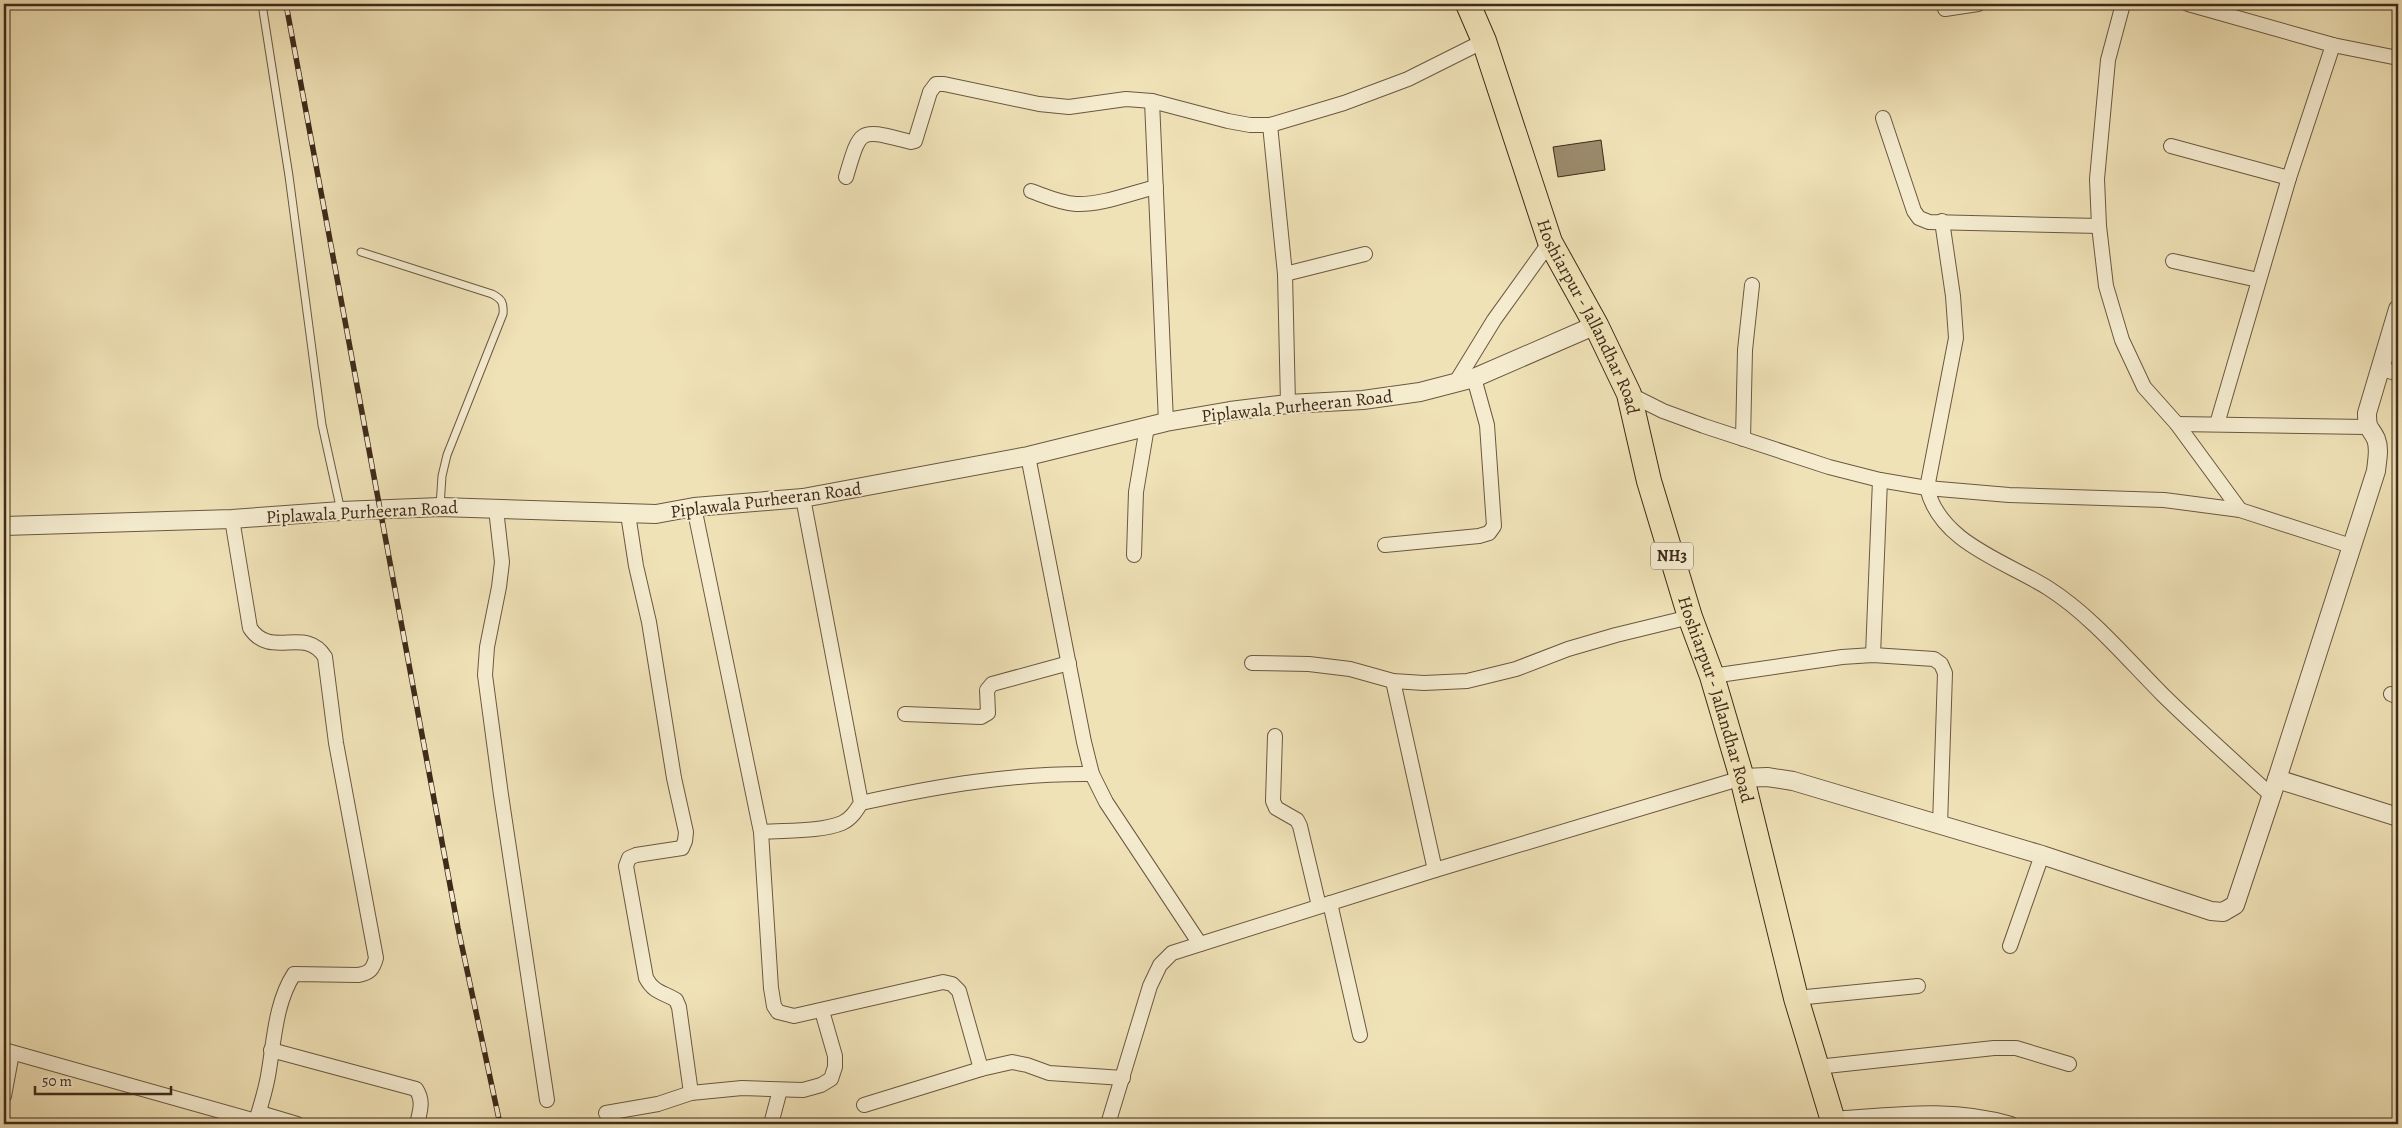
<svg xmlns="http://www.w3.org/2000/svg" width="2402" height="1128" font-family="Alegreya,serif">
  <rect width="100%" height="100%" fill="#f0e2b7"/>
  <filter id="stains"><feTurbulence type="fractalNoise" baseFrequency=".004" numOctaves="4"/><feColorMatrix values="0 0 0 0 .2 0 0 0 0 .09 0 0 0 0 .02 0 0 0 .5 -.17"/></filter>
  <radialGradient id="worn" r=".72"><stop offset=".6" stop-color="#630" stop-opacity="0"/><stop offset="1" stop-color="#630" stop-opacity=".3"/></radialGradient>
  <path fill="#9b8a6c" stroke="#3e2a1a" d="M 1601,140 L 1605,170 L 1558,177 L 1553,147 Z"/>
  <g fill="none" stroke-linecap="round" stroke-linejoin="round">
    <defs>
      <g id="service">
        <path d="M 262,4 L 289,176 L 322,425 L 341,511"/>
        <path d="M 361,252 L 492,294 C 502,299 504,303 503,314 L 447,455 L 442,476 L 440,506"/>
      </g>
      <g id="minor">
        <path d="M 2123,4 L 2108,60 L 2097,179 L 2099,226 L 2106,286 L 2122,340 L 2144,387 L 2177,424 L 2240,510"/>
        <path d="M 2188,4 L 2333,45 L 2398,58"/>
        <path d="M 1945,9 L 1978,4"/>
        <path d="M 1152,101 L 1166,422"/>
        <path d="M 1883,118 L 1914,211 L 1919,218 L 1929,222 L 2099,226"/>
        <path d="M 1270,125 L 1285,274 L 1288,404"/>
        <path d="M 2171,146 L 2289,178"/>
        <path d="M 846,177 C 861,126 859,129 911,142 L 915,141 L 930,92 L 936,84 L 944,84 L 1039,104 L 1069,107 L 1126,99 L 1152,101 L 1228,121 L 1250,125 L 1270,125 L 1344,103 L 1408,79 L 1484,41"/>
        <path d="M 1031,191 C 1045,196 1060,203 1076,204 C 1102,205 1131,193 1156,187"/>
        <path d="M 1942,221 L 1953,296 L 1956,338 L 1927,488 C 1940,543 2005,561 2048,588 C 2092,616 2127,659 2164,696 C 2199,730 2236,763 2272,796"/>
        <path d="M 2173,261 L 2258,280"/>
        <path d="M 1285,274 L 1365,254"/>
        <path d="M 2380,368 L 2398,374"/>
        <path d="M 1456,382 L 1494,320 L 1550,242"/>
        <path d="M 1629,394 L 1663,411 L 1704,426 L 1829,467 L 1880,480 L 1927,488 L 2009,495 L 2164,500 L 2240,510 L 2351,546"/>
        <path d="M 2177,424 L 2367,427"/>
        <path d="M 2217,424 L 2289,178 L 2333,45"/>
        <path d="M 1743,439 L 1745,350 L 1752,285"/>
        <path d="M 1028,456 L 1084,742 L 1092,774 L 1106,802 L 1200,944"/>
        <path d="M 694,507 L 761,832 L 771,988 L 774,1006 L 778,1012 L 794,1016 L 943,982 L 952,984 L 959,991 L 981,1069"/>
        <path d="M 496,509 L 502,562 L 499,587 L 487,647 L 485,675 L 501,795 L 547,1100"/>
        <path d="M 628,514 L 636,566 L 649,622 L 674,778 L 686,832 L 685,841 L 682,848 L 636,855 L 629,858 L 626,866 L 646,978 C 654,993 663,992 676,1000 L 679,1007 L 691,1093"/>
        <path d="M 232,519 L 250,628 C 271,660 305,625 325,657 L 336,743 L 376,958 C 373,969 370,973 358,975 L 294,974 C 275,1003 274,1043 268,1076 C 265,1093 260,1108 255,1124"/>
        <path d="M 1385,545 L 1479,536 L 1489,533 L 1494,526 L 1487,425 L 1474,378"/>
        <path d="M 1134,555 L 1136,492 L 1147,427"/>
        <path d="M 1873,655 L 1880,480"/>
        <path d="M 1252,663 L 1309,664 L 1350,669 L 1393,681 L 1424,683 L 1467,681 L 1516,669 L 1568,649 L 1616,635 L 1690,617"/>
        <path d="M 1712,676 L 1842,657 L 1873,655 L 1934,659 L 1941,664 L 1945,673 L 1940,825"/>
        <path d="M 1393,681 L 1435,870"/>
        <path d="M 2391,694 L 2398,697"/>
        <path d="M 905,714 L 981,717 L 988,713 L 987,690 L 992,684 L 1069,663"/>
        <path d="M 1275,736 L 1273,801 L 1276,808 L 1297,820 L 1300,826 L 1319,906"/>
        <path d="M 861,803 C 937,786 1014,773 1092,774"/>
        <path d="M 761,832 C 785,830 821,832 842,823 C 851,819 856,811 861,803 L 803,498"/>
        <path d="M 1330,903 L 1360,1035"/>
        <path d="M 2010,946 L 2042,855"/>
        <path d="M 1796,998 L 1918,986"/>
        <path d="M 4,1050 L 256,1121"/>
        <path d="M 271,1050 L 416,1089 C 424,1101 420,1111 417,1124"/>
        <path d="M 1817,1067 L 1994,1048 L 2016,1048 L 2069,1064"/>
        <path d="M 4,1096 L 12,1053"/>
        <path d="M 864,1105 L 981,1069 L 1012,1062 L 1027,1065 L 1049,1073 L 1123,1078"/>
        <path d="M 260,1113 L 297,1124"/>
        <path d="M 606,1113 L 658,1104 L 691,1093 L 742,1088 L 803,1090 L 821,1085 L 831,1079 L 835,1067 L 835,1056 L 822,1011"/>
        <path d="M 1833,1119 C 1894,1115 1951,1106 2011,1124"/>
        <path d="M 771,1124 L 780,1090"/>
        <path d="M 1108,1124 L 1150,986 L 1160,965 L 1172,953 L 1435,870 L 1742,778"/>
      </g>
      <g id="tertiary">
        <path d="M 4,526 L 232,519 L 341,511 L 440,507 L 656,514 L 694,507 L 803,498 L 1028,456 L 1166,422 L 1230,411 L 1288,404 L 1363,400 L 1420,392 L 1474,378 L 1596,325"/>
        <path d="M 1742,778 L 1767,777 L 1793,781 L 2042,855 L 2211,911 L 2223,912 L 2235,905 L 2277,779 L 2376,471 C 2377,460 2380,449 2376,439 C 2370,426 2367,431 2367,413 L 2398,309"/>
        <path d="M 2277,779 L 2398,817"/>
      </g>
      <g id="trunk">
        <path id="s1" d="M 1468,4 L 1484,41 L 1550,242 L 1596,325 L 1629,394 L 1649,481 L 1690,617 L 1712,676 L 1742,778 L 1796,998 L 1834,1124"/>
      </g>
    </defs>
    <use href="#service" stroke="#6a5841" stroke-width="9"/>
    <use href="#minor" stroke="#6a5841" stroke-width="16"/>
    <use href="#tertiary" stroke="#6a5841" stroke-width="20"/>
    <use href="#trunk" stroke="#3e2a1a" stroke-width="26"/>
    <use href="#service" stroke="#f5ecd0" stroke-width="7"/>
    <use href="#minor" stroke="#f5ecd0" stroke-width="14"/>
    <use href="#tertiary" stroke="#f5ecd0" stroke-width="18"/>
    <use href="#trunk" stroke="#f0e2b7" stroke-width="24"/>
    <defs>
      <path id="rail" d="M 286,4 L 458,928 L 500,1124"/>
    </defs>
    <use href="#rail" stroke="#3e2a1a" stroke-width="5.5"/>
    <use href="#rail" stroke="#f5ecd0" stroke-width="4" stroke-dasharray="11" stroke-linecap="butt"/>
  </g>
  <g text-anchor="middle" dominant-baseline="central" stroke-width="4" stroke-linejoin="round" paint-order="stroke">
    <rect fill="#f5ecd0" stroke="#756451" stroke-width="1" x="1651" y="542.5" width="42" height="27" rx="4"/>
    <g font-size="16" font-weight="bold" fill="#3e2a1a">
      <text x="1672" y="556">NH3</text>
    </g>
    <g font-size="18" fill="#3e2a1a" stroke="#f5ecd0">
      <text stroke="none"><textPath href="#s1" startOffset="336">Hoshiarpur - Jallandhar Road</textPath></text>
      <text transform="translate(1297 406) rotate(-6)">Piplawala Purheeran Road</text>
      <text transform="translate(766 500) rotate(-7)">Piplawala Purheeran Road</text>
      <text transform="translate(362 512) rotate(-3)">Piplawala Purheeran Road</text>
      <text stroke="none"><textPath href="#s1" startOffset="741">Hoshiarpur - Jallandhar Road</textPath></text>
    </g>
  </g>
  <rect width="2402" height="1128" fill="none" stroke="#f0e2b7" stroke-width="20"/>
  <rect x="5" y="5" width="2392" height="1118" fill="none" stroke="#3e2a1a" stroke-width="2.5"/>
  <rect x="10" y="10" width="2382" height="1108" fill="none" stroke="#3e2a1a"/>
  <path d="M35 1086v8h136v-8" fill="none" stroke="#3e2a1a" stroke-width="2.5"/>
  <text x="42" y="1086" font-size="15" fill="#3e2a1a" stroke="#f5ecd0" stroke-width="4" paint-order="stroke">50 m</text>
  <rect width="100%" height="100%" filter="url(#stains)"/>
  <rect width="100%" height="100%" fill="url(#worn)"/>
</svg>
